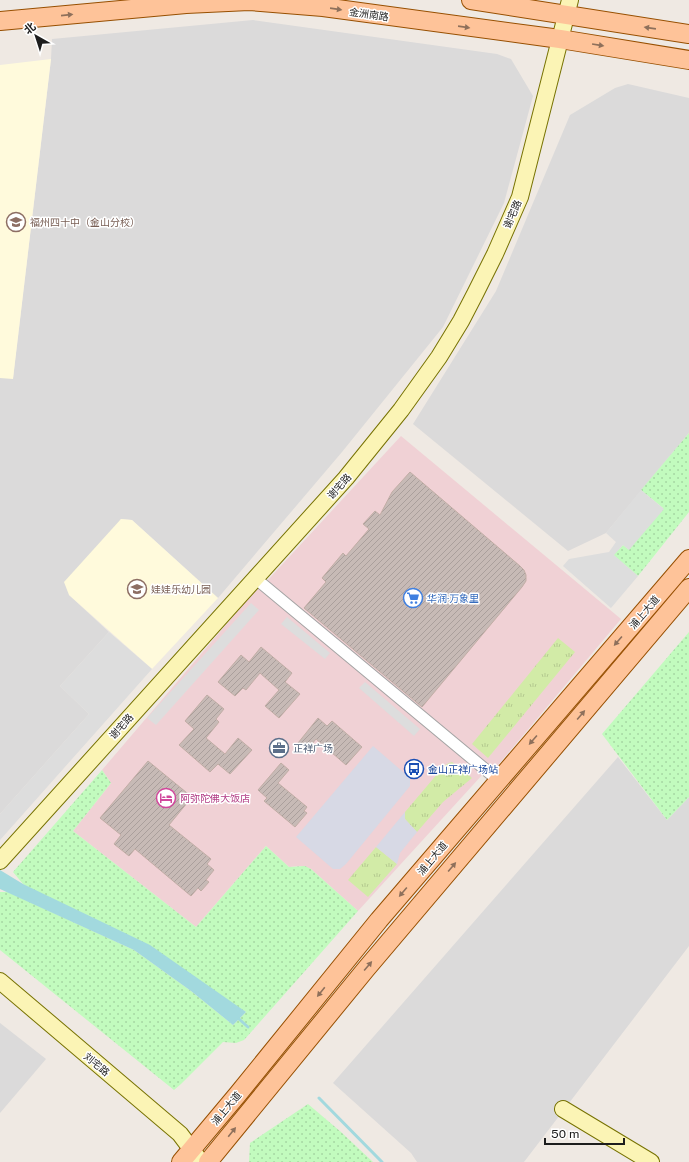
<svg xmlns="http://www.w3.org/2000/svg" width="689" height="1162" font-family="'Public Sans','Noto Sans SC',sans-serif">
  <defs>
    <pattern id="grass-tufts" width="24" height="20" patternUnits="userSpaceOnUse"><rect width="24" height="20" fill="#d2eba7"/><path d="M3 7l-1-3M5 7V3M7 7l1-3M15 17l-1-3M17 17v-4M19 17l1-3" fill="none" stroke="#b4c98f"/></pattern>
    <pattern id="park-dots" width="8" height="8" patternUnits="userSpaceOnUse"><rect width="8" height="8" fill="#c2fbbe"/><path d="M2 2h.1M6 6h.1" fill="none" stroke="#a6d7a3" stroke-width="1.8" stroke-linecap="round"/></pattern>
    <pattern id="building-hatch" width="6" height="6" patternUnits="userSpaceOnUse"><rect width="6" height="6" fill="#c7bab6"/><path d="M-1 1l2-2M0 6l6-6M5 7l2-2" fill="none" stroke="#aa9f9c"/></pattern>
  </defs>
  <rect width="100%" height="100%" fill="#efe9e3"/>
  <g fill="#dbdada">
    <path d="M 253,20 L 497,54 L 511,59 L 533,96 L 504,203 L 443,327 L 342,452 L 218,598 L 132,520 L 121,519 L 69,595 L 109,632 L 60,686 L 89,714 L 0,814 L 0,378 L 13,378 L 51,59 L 52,39 Z"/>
    <path d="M 628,84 L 689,98 L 689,433 L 606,533 L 568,551 L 413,424 L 496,291 L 570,115 L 615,88 Z"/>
    <path d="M 618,757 L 667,820 L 689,797 L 689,946 L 524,1162 L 417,1162 L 411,1153 L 333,1083 Z"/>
    <path d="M 0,1023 L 46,1059 L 0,1113 Z"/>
  </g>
  <g fill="#f0d1d5">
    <path d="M 401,436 L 621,619 L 493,771 L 266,582 Z"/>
    <path d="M 259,586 L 483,774 L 358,911 L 311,869 L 300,866 L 289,867 L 266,846 L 196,927 L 73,831 L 111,783 L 102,770 Z"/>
  </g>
  <g fill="#fffadc">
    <path d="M 51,59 L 13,379 L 0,378 L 0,65 Z"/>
    <path d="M 121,519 L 132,520 L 218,598 L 152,669 L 69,595 L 64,582 Z"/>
  </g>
  <g fill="url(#grass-tufts)">
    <path d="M 558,638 L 575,652 L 488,758 L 472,744 Z"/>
    <path d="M 452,762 L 472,778 L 443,802 L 417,832 L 405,819 L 405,812 L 444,766 L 449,763 Z"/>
    <path d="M 376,847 L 397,864 L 368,897 L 348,880 Z"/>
  </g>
  <g fill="url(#park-dots)">
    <path d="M 689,433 L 689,512 L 638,576 L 613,555 L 623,545 L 628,549 L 663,508 L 641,490 Z"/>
    <path d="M 689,632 L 689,797 L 667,820 L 602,734 Z"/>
    <path d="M 102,770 L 111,783 L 73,831 L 196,927 L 266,846 L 289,867 L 305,866 L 311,869 L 358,911 L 244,1040 L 236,1043 L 223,1042 L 181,1084 L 174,1090 L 0,950 L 0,892 L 8,892 L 134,950 L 191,991 L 233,1025 L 246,1012 L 23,884 L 13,872 Z"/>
    <path d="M 308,1104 L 341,1132 L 373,1162 L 249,1162 L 250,1143 Z"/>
  </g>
  <g fill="#ddd">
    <path d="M 641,490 L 664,509 L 629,550 L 623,545 L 614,555 L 638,576 L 611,608 L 563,566 L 569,559 L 609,552 L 616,542 L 606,533 Z"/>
    <path d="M 251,603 L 259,610 L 156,725 L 147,718 Z"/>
    <path d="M 287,617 L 330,653 L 325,659 L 281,624 Z"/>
    <path d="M 109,632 L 152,669 L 0,840 L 0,814 L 89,714 L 60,686 Z"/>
    <path d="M 365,682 L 420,729 L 414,736 L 359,688 Z"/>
  </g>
  <g fill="#d7d9e5">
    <path d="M 373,746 L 410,778 L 410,786 L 346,864 L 340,869 L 333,869 L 296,837 Z"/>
    <path d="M 405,812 L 405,819 L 417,832 L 400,853 L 397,864 L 376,847 Z"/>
  </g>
  <path fill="#a2d9de" d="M 0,870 L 23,884 L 150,945 L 246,1012 L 233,1025 L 191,991 L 134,950 L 0,889 Z"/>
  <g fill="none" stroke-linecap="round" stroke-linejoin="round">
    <g stroke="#a2d9de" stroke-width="3">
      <path d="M 239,1019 L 248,1027"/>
      <path d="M 319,1098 L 382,1162"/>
    </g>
  </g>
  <g fill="url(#building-hatch)" stroke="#c1ada5">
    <path d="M 410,472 L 520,566 L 524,570 L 526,575 L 526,581 L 522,587 L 422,707 L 304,608 L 326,582 L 322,578 L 343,553 L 346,556 L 369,529 L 363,524 L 375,511 L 380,515 L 392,492 Z"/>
    <path d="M 261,647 L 292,673 L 285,682 L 300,694 L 279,718 L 265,706 L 279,690 L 260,673 L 246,690 L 243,688 L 235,696 L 218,682 L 241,655 L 249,662 Z"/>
    <path d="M 207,695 L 224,709 L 216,719 L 219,722 L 206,738 L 225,754 L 238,738 L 252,750 L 230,774 L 218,764 L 210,772 L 179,745 L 194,729 L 185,721 Z"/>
    <path d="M 318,718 L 327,726 L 332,721 L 362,747 L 346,765 L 316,739 L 307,750 L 298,743 Z"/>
    <path d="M 148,761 L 192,797 L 169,825 L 211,859 L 207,864 L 214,870 L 206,880 L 209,882 L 201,891 L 198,888 L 191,896 L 135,849 L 129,856 L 114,844 L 121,835 L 100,818 Z"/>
    <path d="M 281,763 L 289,770 L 278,783 L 307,807 L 304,811 L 307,813 L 295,827 L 264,801 L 267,798 L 258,790 Z"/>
  </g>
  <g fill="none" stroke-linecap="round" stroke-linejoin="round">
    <defs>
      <path id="street" d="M 255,578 L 498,780"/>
      <g id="secondary">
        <path d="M 0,861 L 346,478 L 401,410 L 439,357 L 461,321 L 475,294 L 495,254 L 520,197 L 570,0"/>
        <path d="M 0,981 L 180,1134 L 201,1162"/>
        <path d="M 563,1109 L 651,1162"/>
      </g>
      <g id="primary">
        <path d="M 471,0 L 689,34"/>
        <path d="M 0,21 L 186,4 L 249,1 L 323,7 L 560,39 L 689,60"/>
        <path d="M 181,1162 L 238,1094 L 379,920 L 689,559"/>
        <path d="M 208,1162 L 366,969 L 689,588"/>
      </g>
    </defs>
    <use href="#street" stroke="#a4a4a4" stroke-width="13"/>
    <use href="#secondary" stroke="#777202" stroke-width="18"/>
    <use href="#primary" stroke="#974f00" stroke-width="20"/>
    <use href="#street" stroke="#fff" stroke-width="11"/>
    <use href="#secondary" stroke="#fbf4b5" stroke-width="16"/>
    <use href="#primary" stroke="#fec399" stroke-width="18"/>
  </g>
  <defs><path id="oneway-solid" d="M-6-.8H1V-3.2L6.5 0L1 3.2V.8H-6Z"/></defs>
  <g fill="#8e705b">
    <use href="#oneway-solid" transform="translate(336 9) rotate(8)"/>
    <use href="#oneway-solid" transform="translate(67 15) rotate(-6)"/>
    <use href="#oneway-solid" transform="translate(464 27) rotate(8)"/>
    <use href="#oneway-solid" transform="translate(650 28) rotate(-172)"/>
    <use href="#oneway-solid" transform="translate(598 45) rotate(9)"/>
    <use href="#oneway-solid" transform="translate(618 641) rotate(131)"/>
    <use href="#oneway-solid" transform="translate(581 715) rotate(-50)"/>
    <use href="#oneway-solid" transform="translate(533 740) rotate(131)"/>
    <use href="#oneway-solid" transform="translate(452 867) rotate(-50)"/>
    <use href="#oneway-solid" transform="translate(403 892) rotate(130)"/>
    <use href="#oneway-solid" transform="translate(368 966) rotate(-50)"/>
    <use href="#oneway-solid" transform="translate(321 992) rotate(129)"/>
    <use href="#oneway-solid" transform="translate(232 1132) rotate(-51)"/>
  </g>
  <defs>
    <symbol id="school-ring" viewBox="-11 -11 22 22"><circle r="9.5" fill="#fff" stroke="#8d6e63" stroke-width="1.5"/><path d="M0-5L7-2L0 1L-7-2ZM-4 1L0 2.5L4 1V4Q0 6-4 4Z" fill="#8d6e63"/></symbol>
    <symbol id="supermarket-ring" viewBox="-11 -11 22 22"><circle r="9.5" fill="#fff" stroke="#3f7fe0" stroke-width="1.5"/><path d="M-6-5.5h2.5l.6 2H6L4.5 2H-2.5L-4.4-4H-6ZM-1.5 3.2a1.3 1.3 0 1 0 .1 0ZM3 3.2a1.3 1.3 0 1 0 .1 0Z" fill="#3f7fe0"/></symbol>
    <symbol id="office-ring" viewBox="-11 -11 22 22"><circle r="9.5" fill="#fff" stroke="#5c6f8a" stroke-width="1.5"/><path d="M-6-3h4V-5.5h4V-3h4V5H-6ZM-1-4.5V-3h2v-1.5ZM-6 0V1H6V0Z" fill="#5c6f8a"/></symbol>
    <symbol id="bus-ring" viewBox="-11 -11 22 22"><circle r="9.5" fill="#fff" stroke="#1a4fb4" stroke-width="1.5"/><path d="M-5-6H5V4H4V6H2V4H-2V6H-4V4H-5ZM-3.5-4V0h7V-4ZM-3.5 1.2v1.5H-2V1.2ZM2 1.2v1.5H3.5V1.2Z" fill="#1a4fb4"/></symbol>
    <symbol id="hotel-ring" viewBox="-11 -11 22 22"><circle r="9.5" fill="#fff" stroke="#d1479c" stroke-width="1.5"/><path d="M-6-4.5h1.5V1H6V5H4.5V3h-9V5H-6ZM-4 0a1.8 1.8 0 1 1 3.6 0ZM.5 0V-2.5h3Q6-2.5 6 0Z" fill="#d1479c"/></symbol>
  </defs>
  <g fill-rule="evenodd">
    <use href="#school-ring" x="5" y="211" width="22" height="22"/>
    <use href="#school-ring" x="126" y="578" width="22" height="22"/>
    <use href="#supermarket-ring" x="402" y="587" width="22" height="22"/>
    <use href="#office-ring" x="268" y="737" width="22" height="22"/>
    <use href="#bus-ring" x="403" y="758" width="22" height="22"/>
    <use href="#hotel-ring" x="155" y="787" width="22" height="22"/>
  </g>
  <g text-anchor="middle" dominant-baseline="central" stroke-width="3" stroke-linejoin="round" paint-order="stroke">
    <g font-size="10" fill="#1d1d1d" stroke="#fff">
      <text transform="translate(369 14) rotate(8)">金洲南路</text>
      <text transform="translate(512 214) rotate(-67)">谢宅路</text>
      <text transform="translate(339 486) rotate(-48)">谢宅路</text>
      <text transform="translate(644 612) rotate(-49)">浦上大道</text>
      <text transform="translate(121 726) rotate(-48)">谢宅路</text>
      <text transform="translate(432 858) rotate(-50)">浦上大道</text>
      <text transform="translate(97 1064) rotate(40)">刘宅路</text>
      <text transform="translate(226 1108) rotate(-50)">浦上大道</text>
    </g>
    <g font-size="10" fill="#785e54" stroke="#fff" text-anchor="start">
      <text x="30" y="222">福州四十中（金山分校）</text>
      <text x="151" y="589">娃娃乐幼儿园</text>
    </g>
    <g font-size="10" fill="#366cbe" stroke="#fff" text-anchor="start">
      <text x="427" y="598">华润·万象里</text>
    </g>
    <g font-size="10" fill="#4e5e75" stroke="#fff" text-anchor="start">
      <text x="293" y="748">正祥广场</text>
    </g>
    <g font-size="10" fill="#164399" stroke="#fff" text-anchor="start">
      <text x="428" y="769">金山正祥广场站</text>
    </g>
    <g font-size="10" fill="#b23c85" stroke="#fff" text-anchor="start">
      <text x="180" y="798">阿弥陀佛大饭店</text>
    </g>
  </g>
  <g transform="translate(36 36) rotate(321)" stroke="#ffffff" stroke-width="3" paint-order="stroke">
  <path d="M0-3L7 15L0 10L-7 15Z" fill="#1d1d1d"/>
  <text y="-6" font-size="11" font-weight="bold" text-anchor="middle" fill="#1d1d1d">北</text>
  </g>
  <path d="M545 1138v6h79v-6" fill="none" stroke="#1d1d1d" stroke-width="2"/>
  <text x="551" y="1138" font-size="12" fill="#1d1d1d" stroke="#ffffff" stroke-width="3" paint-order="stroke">50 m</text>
</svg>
